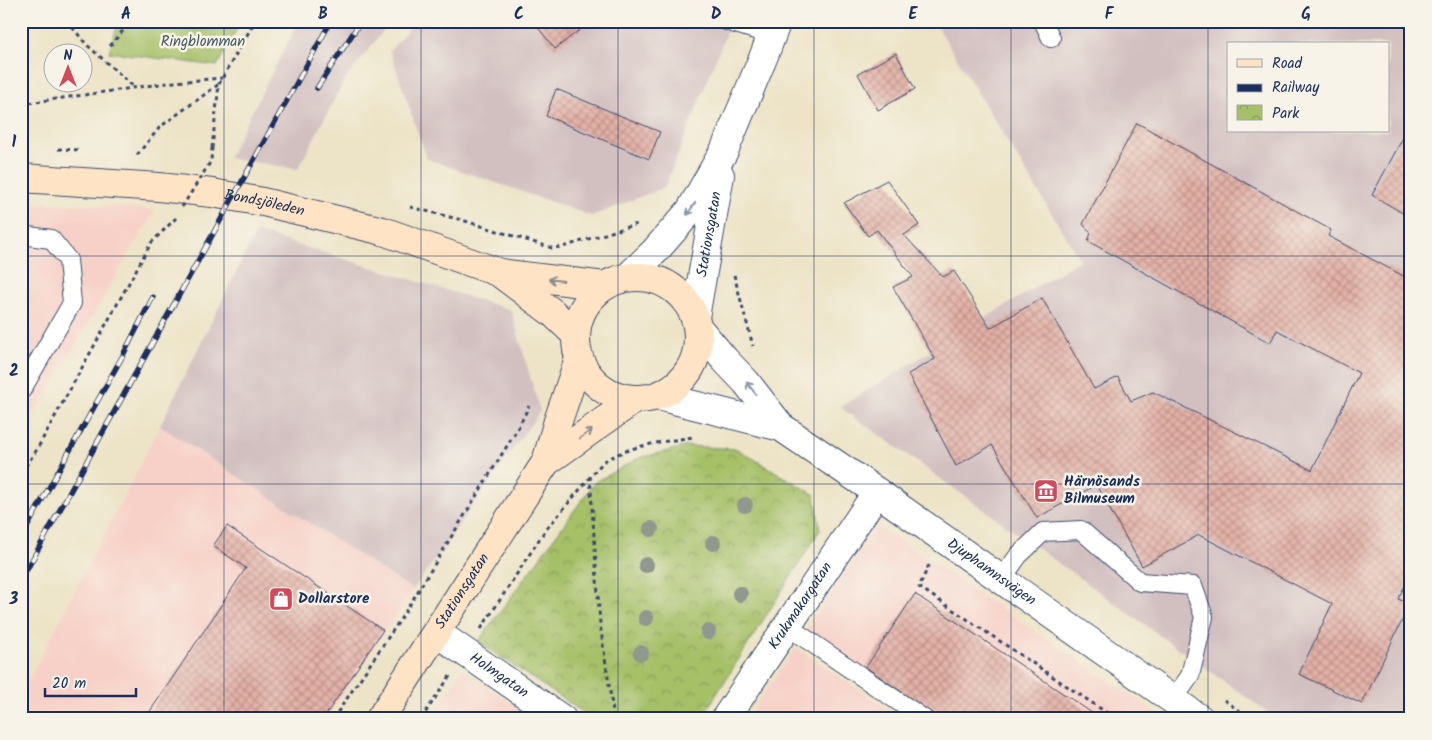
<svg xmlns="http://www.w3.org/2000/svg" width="1432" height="740" font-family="Kalam,sans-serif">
  <defs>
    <pattern id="park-crowns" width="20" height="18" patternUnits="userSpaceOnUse" patternTransform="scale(1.25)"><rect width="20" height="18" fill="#a6c067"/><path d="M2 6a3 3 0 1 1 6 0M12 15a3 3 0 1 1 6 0" fill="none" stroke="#869c58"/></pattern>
    <pattern id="building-cross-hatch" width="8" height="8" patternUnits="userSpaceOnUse" patternTransform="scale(1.25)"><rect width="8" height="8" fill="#e4b1a6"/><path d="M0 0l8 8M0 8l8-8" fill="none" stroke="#b8908a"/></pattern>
  </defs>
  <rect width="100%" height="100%" fill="#f7f3e8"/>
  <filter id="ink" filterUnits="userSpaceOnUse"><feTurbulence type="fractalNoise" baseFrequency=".02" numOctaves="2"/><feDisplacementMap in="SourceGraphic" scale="10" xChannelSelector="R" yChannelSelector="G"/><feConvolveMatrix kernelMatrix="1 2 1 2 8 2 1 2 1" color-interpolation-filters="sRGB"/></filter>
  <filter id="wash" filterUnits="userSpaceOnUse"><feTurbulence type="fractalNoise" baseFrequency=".0096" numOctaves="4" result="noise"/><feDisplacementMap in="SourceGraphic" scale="20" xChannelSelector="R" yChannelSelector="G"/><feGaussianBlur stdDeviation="1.12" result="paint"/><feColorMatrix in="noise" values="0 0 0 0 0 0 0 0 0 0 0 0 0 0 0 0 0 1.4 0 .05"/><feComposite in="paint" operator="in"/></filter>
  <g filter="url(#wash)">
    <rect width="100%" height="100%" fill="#ede4c7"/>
    <g fill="#f7d1c8">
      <path d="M 21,203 L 100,205 L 155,210 L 21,436 Z"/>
      <path d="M 160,426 L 413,590 L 326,719 L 21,719 L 21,695 Z"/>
      <path d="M 877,526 L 1167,719 L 936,719 L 805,631 Z"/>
      <path d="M 796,648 L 903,719 L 746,719 Z"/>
      <path d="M 463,669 L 534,719 L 430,719 Z"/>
    </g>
    <g fill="#d2bfc0" fill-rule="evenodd">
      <path d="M 299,21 L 391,21 L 344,81 L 298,169 L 228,158 Z"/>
      <path d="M 415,21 L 731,21 L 665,187 L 592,216 L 427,159 L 390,51 Z"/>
      <path d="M 934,21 L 1411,21 L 1411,719 L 1277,719 L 840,407 L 1080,260 ZM 1228,44 L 1388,44 L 1388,131 L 1228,131 Z"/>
      <path d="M 256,232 L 511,310 L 540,411 L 413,590 L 160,426 Z"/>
    </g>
    <path fill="url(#park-crowns)" stroke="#607862" d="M 688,446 L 737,449 L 815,495 L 820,530 L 701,719 L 593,719 L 478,642 L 595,482 L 639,458 Z"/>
    <path fill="#a6c067" stroke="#607862" d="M 119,21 L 241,21 L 217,66 L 109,52 Z"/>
    <g id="blocks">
      <g fill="url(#building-cross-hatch)">
        <path d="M 533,21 L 591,21 L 555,49 Z"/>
        <path d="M 896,53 L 915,89 L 878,110 L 858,74 Z"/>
        <path d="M 556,89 L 660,132 L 649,159 L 546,116 Z"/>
        <path d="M 1137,123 L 1331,230 L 1328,236 L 1411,280 L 1411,574 L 1398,599 L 1410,604 L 1362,704 L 1299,674 L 1332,604 L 1199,535 L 1142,566 L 1096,485 L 1037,518 L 992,445 L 956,466 L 908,374 L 935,359 L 893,287 L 913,277 L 877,230 L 868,236 L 844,203 L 887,180 L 919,225 L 904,235 L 943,277 L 954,271 L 990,328 L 1042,298 L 1094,389 L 1118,377 L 1131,401 L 1153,392 L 1312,470 L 1359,373 L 1277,330 L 1270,343 L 1088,241 L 1091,233 L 1083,224 Z"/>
        <path d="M 1411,123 L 1411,218 L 1372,195 Z"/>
        <path d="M 227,526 L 383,630 L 323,719 L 145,719 L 246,568 L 213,546 Z"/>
        <path d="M 915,594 L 1101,719 L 940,719 L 866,667 Z"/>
      </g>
    </g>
  </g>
  <g filter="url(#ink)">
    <use href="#blocks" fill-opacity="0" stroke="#3a4a6e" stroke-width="1"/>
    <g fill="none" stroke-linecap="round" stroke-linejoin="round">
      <defs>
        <g id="service">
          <path d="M 726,21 L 771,35"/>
          <path d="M 1043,21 L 1051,38"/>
          <path d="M 21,235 L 51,239 L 68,260 L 72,303 L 21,391"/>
          <path d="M 1002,579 L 1018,556 L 1043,532 L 1081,530 L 1140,582 L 1193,586 L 1204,617 L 1190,676 L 1173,700"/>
          <path d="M 787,626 L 924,719"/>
        </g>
        <g id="minor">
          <path id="s1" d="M 698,328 L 725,360 L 746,382 L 781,427 L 877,492 L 1200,719"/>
          <path d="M 658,396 L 781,427"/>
          <path id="s2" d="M 437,633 L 562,719"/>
          <path id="s3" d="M 725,719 L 877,492"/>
        </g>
        <g id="tertiary">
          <path d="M 628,277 L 655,251 L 690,211 L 724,151 L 765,53 L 777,21"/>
          <path id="s4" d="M 695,317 L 720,175"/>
        </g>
        <g id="secondary">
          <path id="s5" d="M 21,178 L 159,187 L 212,193 L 263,202 L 383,231 L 500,273 L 605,286"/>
          <path d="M 501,274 L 553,313 L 576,335"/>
          <circle cx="637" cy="338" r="61"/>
          <path d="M 546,462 L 635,399"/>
          <path id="s6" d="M 380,719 L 546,462 L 558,421 L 579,359"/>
        </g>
      </defs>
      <use href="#service" stroke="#3a4a6e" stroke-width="20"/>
      <use href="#minor" stroke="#3a4a6e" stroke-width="30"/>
      <use href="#tertiary" stroke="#3a4a6e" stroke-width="30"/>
      <use href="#secondary" stroke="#3a4a6e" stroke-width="30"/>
      <g stroke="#3a4a6e" stroke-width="3" stroke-dasharray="4 4" stroke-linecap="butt">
        <path d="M 67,21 L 87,45 L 134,87"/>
        <path d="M 110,46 L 131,21"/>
        <path d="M 21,104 L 174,82 L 222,78"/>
        <path d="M 212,148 L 219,84 L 255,21"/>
        <path d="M 58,149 L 82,150"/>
        <path d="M 137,155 L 160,127 L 219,84"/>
        <path d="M 410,207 L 462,220 L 552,248 L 563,247 L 640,223"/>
        <path d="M 734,275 L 753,346"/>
        <path d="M 21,473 L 36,451 L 151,243 L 176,218"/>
        <path d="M 590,476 L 600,624 L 614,719"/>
        <path d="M 929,565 L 919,587 L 1116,719"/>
        <path d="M 481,629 L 544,532 L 603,462 C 629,445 663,442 693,437"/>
        <path d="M 21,664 L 22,663"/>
        <path d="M 1224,700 L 1251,719"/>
        <path d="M 333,719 L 404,614 L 518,428 L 529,406"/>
        <path d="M 421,719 L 450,676"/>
      </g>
      <use href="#service" stroke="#fff" stroke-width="18"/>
      <use href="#minor" stroke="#fff" stroke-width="28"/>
      <use href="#tertiary" stroke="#fff" stroke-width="28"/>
      <use href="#secondary" stroke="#fee4c5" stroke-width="28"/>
      <defs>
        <g id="rail">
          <path d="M 317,88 L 361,21"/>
          <path d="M 21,538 L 122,357 L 153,297"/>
          <path d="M 21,580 L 331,21"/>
        </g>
      </defs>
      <use href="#rail" stroke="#1b2f5e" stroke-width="5.5"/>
      <use href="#rail" stroke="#f7f3e8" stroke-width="4" stroke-dasharray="11" stroke-linecap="butt"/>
      <path stroke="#3a4a6e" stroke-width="3" stroke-dasharray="4 4" stroke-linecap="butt" d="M 182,207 L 211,161 L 212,148"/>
    </g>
    <g fill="#91988f">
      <circle cx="745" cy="505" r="8"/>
      <circle cx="651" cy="529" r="8"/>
      <circle cx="713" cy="543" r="8"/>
      <circle cx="646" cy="565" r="8"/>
      <circle cx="740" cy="594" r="8"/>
      <circle cx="646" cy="618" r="8"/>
      <circle cx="708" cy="632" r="8"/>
      <circle cx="641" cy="653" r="8"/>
    </g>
    <defs><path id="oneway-shaft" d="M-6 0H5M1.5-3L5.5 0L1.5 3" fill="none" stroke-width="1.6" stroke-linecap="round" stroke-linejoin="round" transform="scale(1.25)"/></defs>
    <g stroke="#8d97ae">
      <use href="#oneway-shaft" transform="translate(691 209) rotate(124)"/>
      <use href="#oneway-shaft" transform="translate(751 388) rotate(-128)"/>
    </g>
    <g stroke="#8c8a92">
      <use href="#oneway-shaft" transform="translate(556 280) rotate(-173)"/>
      <use href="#oneway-shaft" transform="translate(586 434) rotate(-35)"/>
    </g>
  </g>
  <path fill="none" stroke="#1b2f5e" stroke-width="1" stroke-opacity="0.55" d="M 224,21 L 224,719M 421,21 L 421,719M 618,21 L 618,719M 814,21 L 814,719M 1011,21 L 1011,719M 1208,21 L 1208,719M 21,256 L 1411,256M 21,484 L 1411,484"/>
  <defs>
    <symbol id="museum-square" viewBox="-11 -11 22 22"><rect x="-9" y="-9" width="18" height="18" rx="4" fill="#d1495b" stroke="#f7f3e8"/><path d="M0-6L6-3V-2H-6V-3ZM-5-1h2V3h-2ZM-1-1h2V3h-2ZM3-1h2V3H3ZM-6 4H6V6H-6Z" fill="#fff"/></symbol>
    <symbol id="shop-square" viewBox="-11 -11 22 22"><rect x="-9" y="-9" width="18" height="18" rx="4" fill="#d1495b" stroke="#f7f3e8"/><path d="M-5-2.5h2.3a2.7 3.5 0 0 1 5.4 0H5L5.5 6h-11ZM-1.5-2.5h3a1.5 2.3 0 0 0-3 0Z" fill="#fff"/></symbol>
  </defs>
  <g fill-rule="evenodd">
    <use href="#museum-square" x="1032" y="477" width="28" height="28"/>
    <use href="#shop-square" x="267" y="585" width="28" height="28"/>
  </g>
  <g text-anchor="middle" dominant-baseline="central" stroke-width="5" stroke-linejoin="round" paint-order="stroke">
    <g font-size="15" fill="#455a61" stroke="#f7f3e8">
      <text x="203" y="42">Ringblomman</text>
    </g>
    <g font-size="15" fill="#1b2f5e" stroke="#f7f3e8">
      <text stroke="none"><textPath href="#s5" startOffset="245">Bondsjöleden</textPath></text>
      <text stroke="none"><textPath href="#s4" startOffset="84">Stationsgatan</textPath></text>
      <text stroke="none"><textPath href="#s1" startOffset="385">Djuphamnsvägen</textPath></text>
      <text stroke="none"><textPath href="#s6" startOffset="152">Stationsgatan</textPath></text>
      <text stroke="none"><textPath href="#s3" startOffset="136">Krukmakargatan</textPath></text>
      <text stroke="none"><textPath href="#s2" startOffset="75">Holmgatan</textPath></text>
    </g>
    <g font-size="15" font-weight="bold" fill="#1b2f5e" stroke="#f7f3e8" text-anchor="start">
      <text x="1064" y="482">Härnösands<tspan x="1064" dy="17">Bilmuseum</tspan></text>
      <text x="298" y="599">Dollarstore</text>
    </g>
  </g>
  <rect width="1432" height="740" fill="none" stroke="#f7f3e8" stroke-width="55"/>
  <rect x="1227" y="42" width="162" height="90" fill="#f7f3e8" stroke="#9fa5b1"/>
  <rect x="1237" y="59" width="25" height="8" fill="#fee4c5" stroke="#9fa5b1"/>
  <text x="1272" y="68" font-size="15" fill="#1b2f5e">Road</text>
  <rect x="1237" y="84" width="25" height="8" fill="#1b2f5e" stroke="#9fa5b1"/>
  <text x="1272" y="92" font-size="15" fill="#1b2f5e">Railway</text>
  <rect x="1237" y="105" width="25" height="15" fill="url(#park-crowns)" stroke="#9fa5b1"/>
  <text x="1272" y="118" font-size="15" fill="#1b2f5e">Park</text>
  <g transform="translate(68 68)"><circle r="24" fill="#f7f3e8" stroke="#9fa5b1"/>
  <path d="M0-4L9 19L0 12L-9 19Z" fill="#d1495b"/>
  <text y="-8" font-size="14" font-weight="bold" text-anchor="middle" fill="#1b2f5e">N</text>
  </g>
  <path d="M45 688v8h91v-8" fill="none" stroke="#1b2f5e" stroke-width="2.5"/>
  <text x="52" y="688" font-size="15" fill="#1b2f5e" stroke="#f7f3e8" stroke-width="4" paint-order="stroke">20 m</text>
  <rect x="28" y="28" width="1376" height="684" fill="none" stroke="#1b2f5e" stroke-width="2"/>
  <g font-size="16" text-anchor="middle" font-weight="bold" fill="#1b2f5e">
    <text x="126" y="19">A</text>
    <text x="323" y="19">B</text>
    <text x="519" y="19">C</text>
    <text x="716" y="19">D</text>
    <text x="913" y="19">E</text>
    <text x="1109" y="19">F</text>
    <text x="1306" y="19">G</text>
    <text x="14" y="147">1</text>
    <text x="14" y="376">2</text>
    <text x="14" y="604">3</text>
  </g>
</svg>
